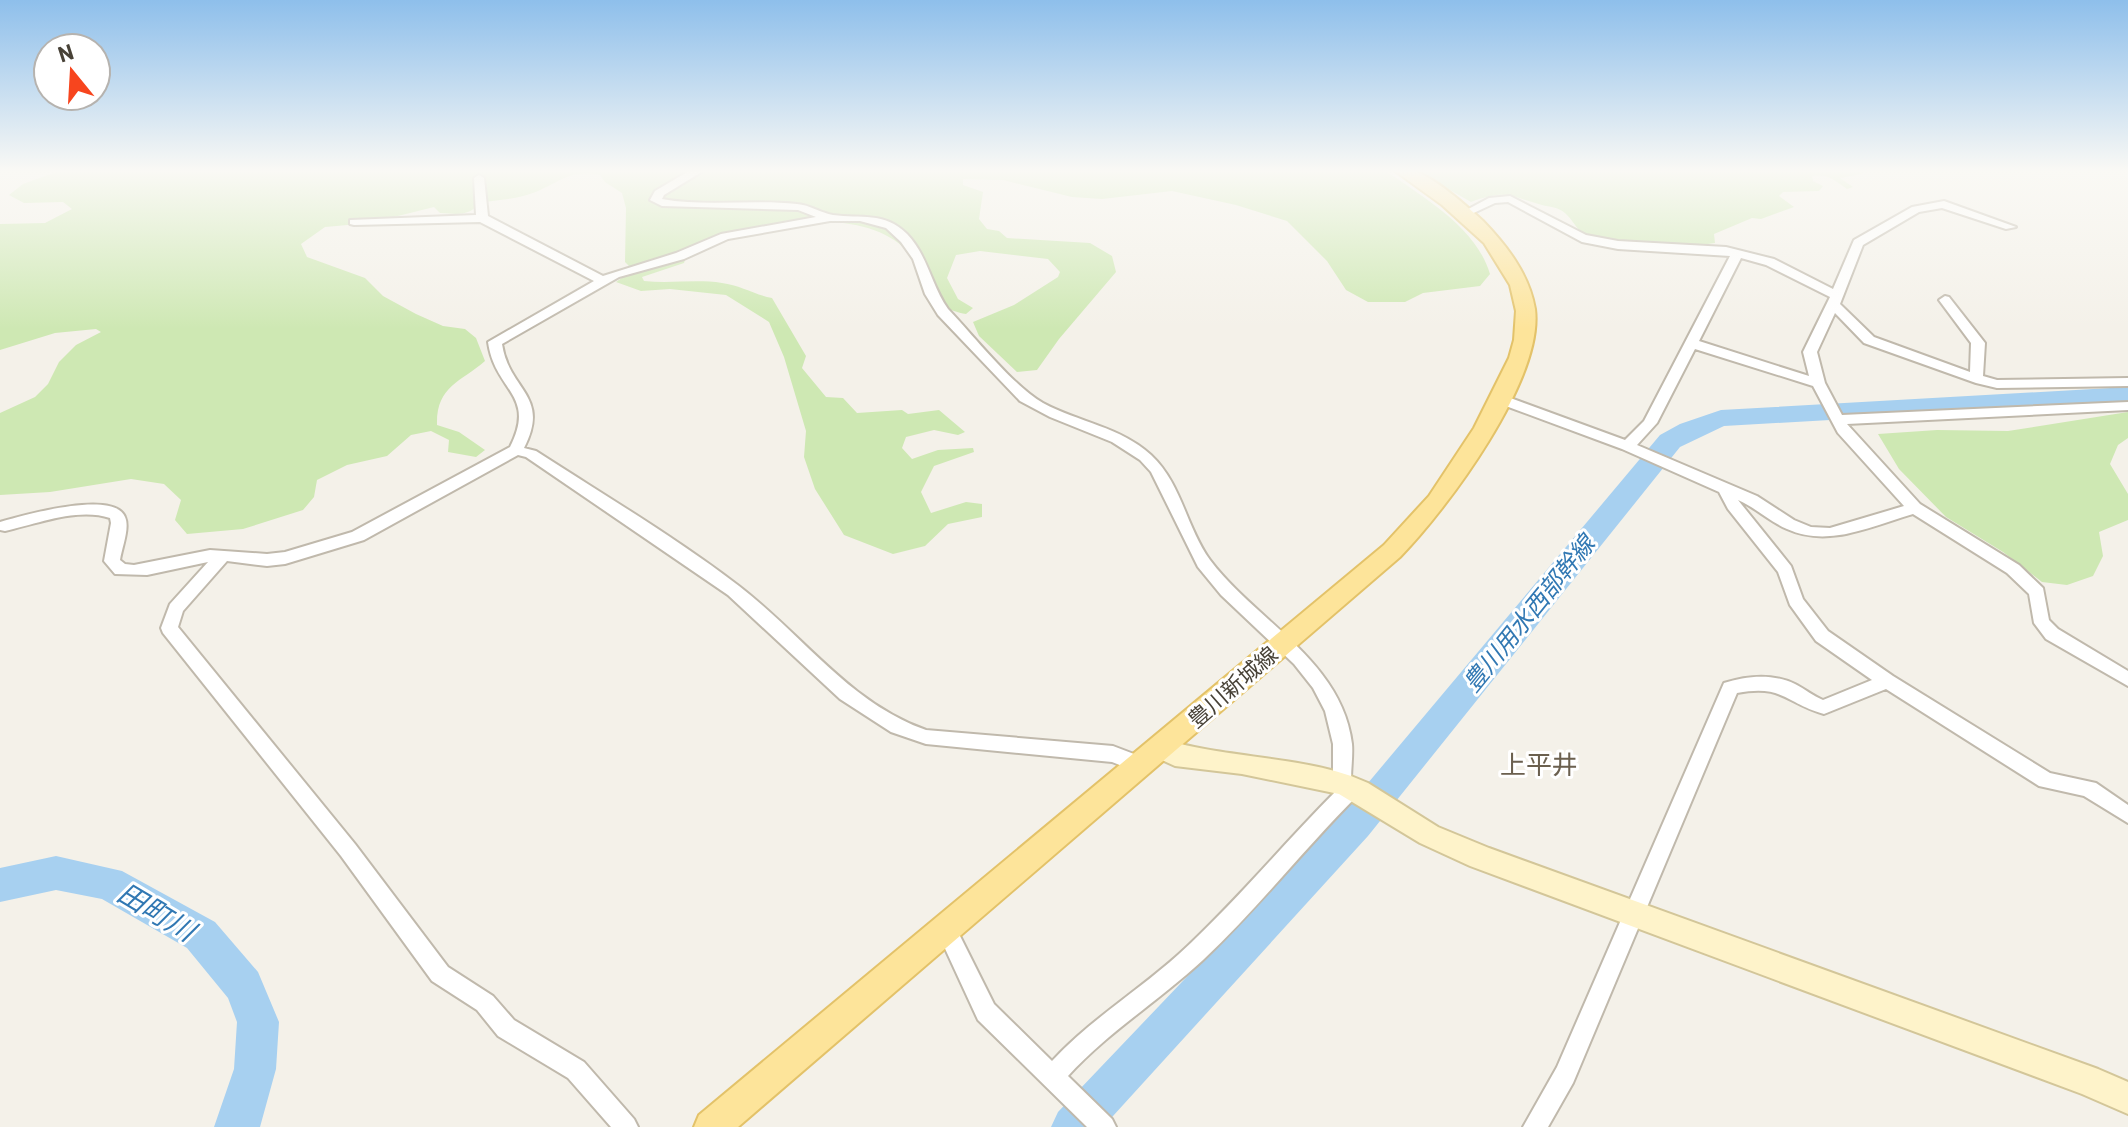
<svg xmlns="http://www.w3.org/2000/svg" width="2128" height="1127" font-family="Barlow,'Noto Sans JP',sans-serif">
  <rect width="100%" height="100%" fill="#f4f1e9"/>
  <g fill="#cee8b3">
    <path d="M 59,171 L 1386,171 C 1424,198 1476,227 1490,274 L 1480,286 L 1423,293 L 1405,302 L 1368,302 L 1346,290 L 1327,261 L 1287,221 L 1236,205 L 1172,191 L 1102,199 L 1072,197 L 1003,180 L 963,179 L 963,185 L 983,192 L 979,219 L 987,229 L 999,231 L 1007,238 L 1090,243 L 1112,256 L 1116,272 L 1059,339 L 1037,370 L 1017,372 L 979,336 L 973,322 L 1014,305 L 1058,277 L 1060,272 L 1048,259 L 980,251 L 956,255 L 947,278 L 958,299 L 973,308 L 966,314 C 950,312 929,300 921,285 C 915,272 917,262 907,251 C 861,201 742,225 688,250 L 684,263 L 642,277 L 644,281 C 670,284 696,279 722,283 C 740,285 755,295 772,298 L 806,356 L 802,368 L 826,397 L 843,398 L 857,413 L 902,410 L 908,414 L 939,410 L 965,432 L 958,435 L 934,430 L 906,437 L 902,448 L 912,459 L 938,450 L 973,448 L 974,452 L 934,466 L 921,492 L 931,513 L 966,502 L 982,504 L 982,517 L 948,524 L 925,546 L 893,554 L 844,535 L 815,489 L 804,457 L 806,431 L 784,357 L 769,322 L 726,295 L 670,289 L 641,291 L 616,282 L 633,270 L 625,262 L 626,208 L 622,193 L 605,182 L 600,175 C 567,167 553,189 523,196 C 509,200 493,200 479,203 C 469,217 456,214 440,213 L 434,207 L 370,223 L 325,227 L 301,244 L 307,257 L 365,278 L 383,296 L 416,314 L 443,326 L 465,329 L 476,338 L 485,361 C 461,382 436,386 437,425 L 459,432 L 485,450 L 476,457 L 448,452 L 449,440 L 431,431 L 411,435 L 387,456 L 347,465 L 317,480 L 314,497 L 303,510 L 243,529 L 187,534 L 175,520 L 181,500 L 164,484 L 131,479 L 50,492 L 0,495 L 0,413 L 35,397 L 48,384 L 59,362 L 76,345 L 101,332 L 96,329 L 55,333 L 0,350 L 0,224 L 45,223 L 72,209 L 63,202 L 24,203 L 9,195 L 23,184 Z"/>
    <path d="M 1417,171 L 1859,171 L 1862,174 L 1840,178 L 1853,187 L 1847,189 C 1833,180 1830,174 1812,176 L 1813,181 L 1823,186 L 1819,191 L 1783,192 L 1779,196 L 1794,207 L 1761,219 L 1752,218 L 1714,234 L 1715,243 L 1701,245 C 1667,244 1630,247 1597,238 C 1574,232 1578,225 1565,213 C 1558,207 1550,207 1542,205 C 1509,196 1507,189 1471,202 Z"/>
    <path d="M 2128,412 L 2128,438 L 2118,445 L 2110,464 L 2128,494 L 2128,520 L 2099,532 L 2103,556 L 2093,576 L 2067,585 L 2042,582 L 2003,552 L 1946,517 L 1899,469 L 1878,434 L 1937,430 L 2008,431 Z"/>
  </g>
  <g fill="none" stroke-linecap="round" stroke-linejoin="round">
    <g fill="#a7d0f0" fill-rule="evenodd">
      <path d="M 2128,387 L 2128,403 L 1724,426 L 1680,447 L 1368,836 L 1103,1127 L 1051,1127 L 1058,1112 L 1342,814 L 1660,435 L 1680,424 L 1721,410 Z"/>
      <path d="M 56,856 L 122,871 L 215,922 L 258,972 L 279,1022 L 276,1069 L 260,1127 L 214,1127 L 234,1069 L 237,1022 L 228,998 L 187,948 L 102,899 L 56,890 L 0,902 L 0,868 Z"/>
    </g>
    <defs>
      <g id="street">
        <path d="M 689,171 L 703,171 L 664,195 L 662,199 C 706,207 753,199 797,204 C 810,205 821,213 833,215 C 861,219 884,211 907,234 C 928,256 931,285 948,309 C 973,335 1013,386 1043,403 C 1078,422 1121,427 1151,455 C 1182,484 1186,527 1210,560 C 1256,621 1342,661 1352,744 C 1353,755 1351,768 1351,780 L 1359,782 L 1361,788 L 1359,794 C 1305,848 1258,908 1203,960 C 1160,1000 1108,1032 1068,1076 L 1112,1119 L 1116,1127 L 1087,1127 L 978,1020 L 936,929 L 939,922 L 946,919 L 953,922 L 994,1004 L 1052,1061 C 1090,1020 1138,991 1179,954 C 1235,903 1283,844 1337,790 L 1333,784 L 1333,744 L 1325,711 L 1313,688 L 1294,664 L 1221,595 L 1198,567 L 1151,472 L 1140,460 L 1112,442 L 1050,417 L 1020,401 L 938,315 L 925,294 L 913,259 L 901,242 L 886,228 L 860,221 L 830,221 L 728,239 L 684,259 L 619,277 L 502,344 C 509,391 551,395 524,448 L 536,451 C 604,495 675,537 739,586 C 803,635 848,702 926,730 L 1113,746 L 1147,759 L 1149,765 L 1147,771 L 1140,773 L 1112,762 L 926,744 L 891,732 L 840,699 L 728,595 L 526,457 L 518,455 L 364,540 L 285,564 L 267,566 L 227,561 L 183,611 L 178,627 L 355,844 L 448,967 L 493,996 L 514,1020 L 584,1062 L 634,1119 L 638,1127 L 611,1127 L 568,1078 L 498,1036 L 477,1010 L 432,981 L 341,856 L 163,633 L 161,628 L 170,604 L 208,562 L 147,575 L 115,574 L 104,561 L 111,523 L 110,518 C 78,507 36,524 5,531 L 0,530 L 0,522 C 21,516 114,489 125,517 C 130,528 122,547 120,560 L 125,564 L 134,565 L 210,550 L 267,554 L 285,552 L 352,532 L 510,447 C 537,394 495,392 488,342 L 594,281 L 480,222 L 354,225 L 350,224 L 350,220 L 476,215 L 474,178 L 479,175 L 484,178 L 488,216 L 603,276 L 676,253 L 721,234 L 816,217 L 798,210 L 662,206 L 650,200 L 655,191 Z"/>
        <path d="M 1510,196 L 1586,235 L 1618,241 L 1726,247 L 1774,259 L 1833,289 L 1854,240 L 1912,207 L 1944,201 L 2016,227 L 2006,229 L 1942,208 L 1919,212 L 1863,245 L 1840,304 L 1874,337 L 1970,372 L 1971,343 L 1939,300 L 1945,296 L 1949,297 L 1985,343 L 1983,376 L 1997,380 L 2128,378 L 2128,386 L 1997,388 L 1976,383 L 1864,343 L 1835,313 L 1817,352 L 1825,383 L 1842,415 L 2128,402 L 2128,410 L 1847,424 L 1920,504 L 2019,565 L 2043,588 L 2049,620 L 2058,629 L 2128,671 L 2128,686 L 2046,639 L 2034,623 L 2029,594 L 2007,573 L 1913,514 C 1871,526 1829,548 1787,529 C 1769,521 1756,508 1738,500 L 1791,566 L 1803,599 L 1828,631 L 1893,676 L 2050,773 L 2096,783 L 2128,805 L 2128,823 L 2084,796 L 2039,786 L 1886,689 L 1824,714 C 1785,703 1783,684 1737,693 L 1573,1083 L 1548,1127 L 1523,1127 L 1557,1067 L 1724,683 C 1746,676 1772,673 1795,684 C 1805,689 1813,696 1823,700 L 1872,680 L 1816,641 L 1790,605 L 1778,572 L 1728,509 L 1719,492 L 1622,449 L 1495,402 L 1493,399 L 1495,396 L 1505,396 L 1625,440 L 1644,421 L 1730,256 L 1618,249 L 1582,242 L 1508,202 L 1495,203 L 1465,217 L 1459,214 L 1489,198 ZM 1741,258 L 1766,265 L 1830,297 L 1803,352 L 1809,376 L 1699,341 ZM 1695,349 L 1813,386 L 1838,433 L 1904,506 L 1830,528 L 1811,527 L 1794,520 L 1757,496 L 1637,445 L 1657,423 Z"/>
      </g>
      <path id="secondary" d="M 1160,738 C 1220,758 1290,755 1351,776 L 1368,783 L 1438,827 L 1489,848 L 2098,1069 L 2128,1082 L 2128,1114 L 2082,1094 L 1470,866 L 1420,843 L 1339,794 L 1242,774 L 1175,766 L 1151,755 L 1147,748 L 1151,741 Z"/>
      <path id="primary" d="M 1395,171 C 1401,171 1408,170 1413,171 C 1432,175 1469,208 1483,221 C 1507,246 1529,274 1535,309 C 1544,379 1447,509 1400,557 L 738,1127 L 694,1127 L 699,1115 L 1384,545 L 1429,496 L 1474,428 L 1509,358 L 1514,340 L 1516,311 L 1510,285 L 1484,243 L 1442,205 Z"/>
    </defs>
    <use href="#street" stroke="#c0b9ac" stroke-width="4"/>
    <use href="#secondary" stroke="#d3c699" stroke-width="4"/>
    <use href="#primary" stroke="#e3c269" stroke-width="4"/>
    <use href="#street" fill="#fff" fill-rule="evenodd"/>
    <use href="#secondary" fill="#fef3ca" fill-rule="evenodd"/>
    <use href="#primary" fill="#fde49a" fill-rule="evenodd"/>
  </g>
  <linearGradient id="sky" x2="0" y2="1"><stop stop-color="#8ebfeb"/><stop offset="0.52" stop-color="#faf9f5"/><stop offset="1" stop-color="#faf9f5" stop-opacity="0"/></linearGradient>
  <rect width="2128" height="329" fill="url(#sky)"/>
  <g text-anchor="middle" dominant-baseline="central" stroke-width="6" stroke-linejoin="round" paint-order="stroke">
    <g font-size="22" fill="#484237" stroke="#fff">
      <text transform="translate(1232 686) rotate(-41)">豊川新城線</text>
    </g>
    <g font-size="24" font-style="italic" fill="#3178b3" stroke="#fff">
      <text transform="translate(1528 613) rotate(-51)">豊川用水西部幹線</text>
    </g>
    <g font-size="26" fill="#6b604f" stroke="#fff">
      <text x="1539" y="763">上平井</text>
    </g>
    <g font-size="28" font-style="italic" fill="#3178b3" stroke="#fff">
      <text transform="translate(157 911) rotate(31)">田町川</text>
    </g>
  </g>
  <g transform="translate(72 72) rotate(342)"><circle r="38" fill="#ffffff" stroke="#b6b3af" stroke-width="2"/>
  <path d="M0-6L14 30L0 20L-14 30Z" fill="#f7451e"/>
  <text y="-12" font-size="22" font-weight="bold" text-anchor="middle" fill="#484237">N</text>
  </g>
</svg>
